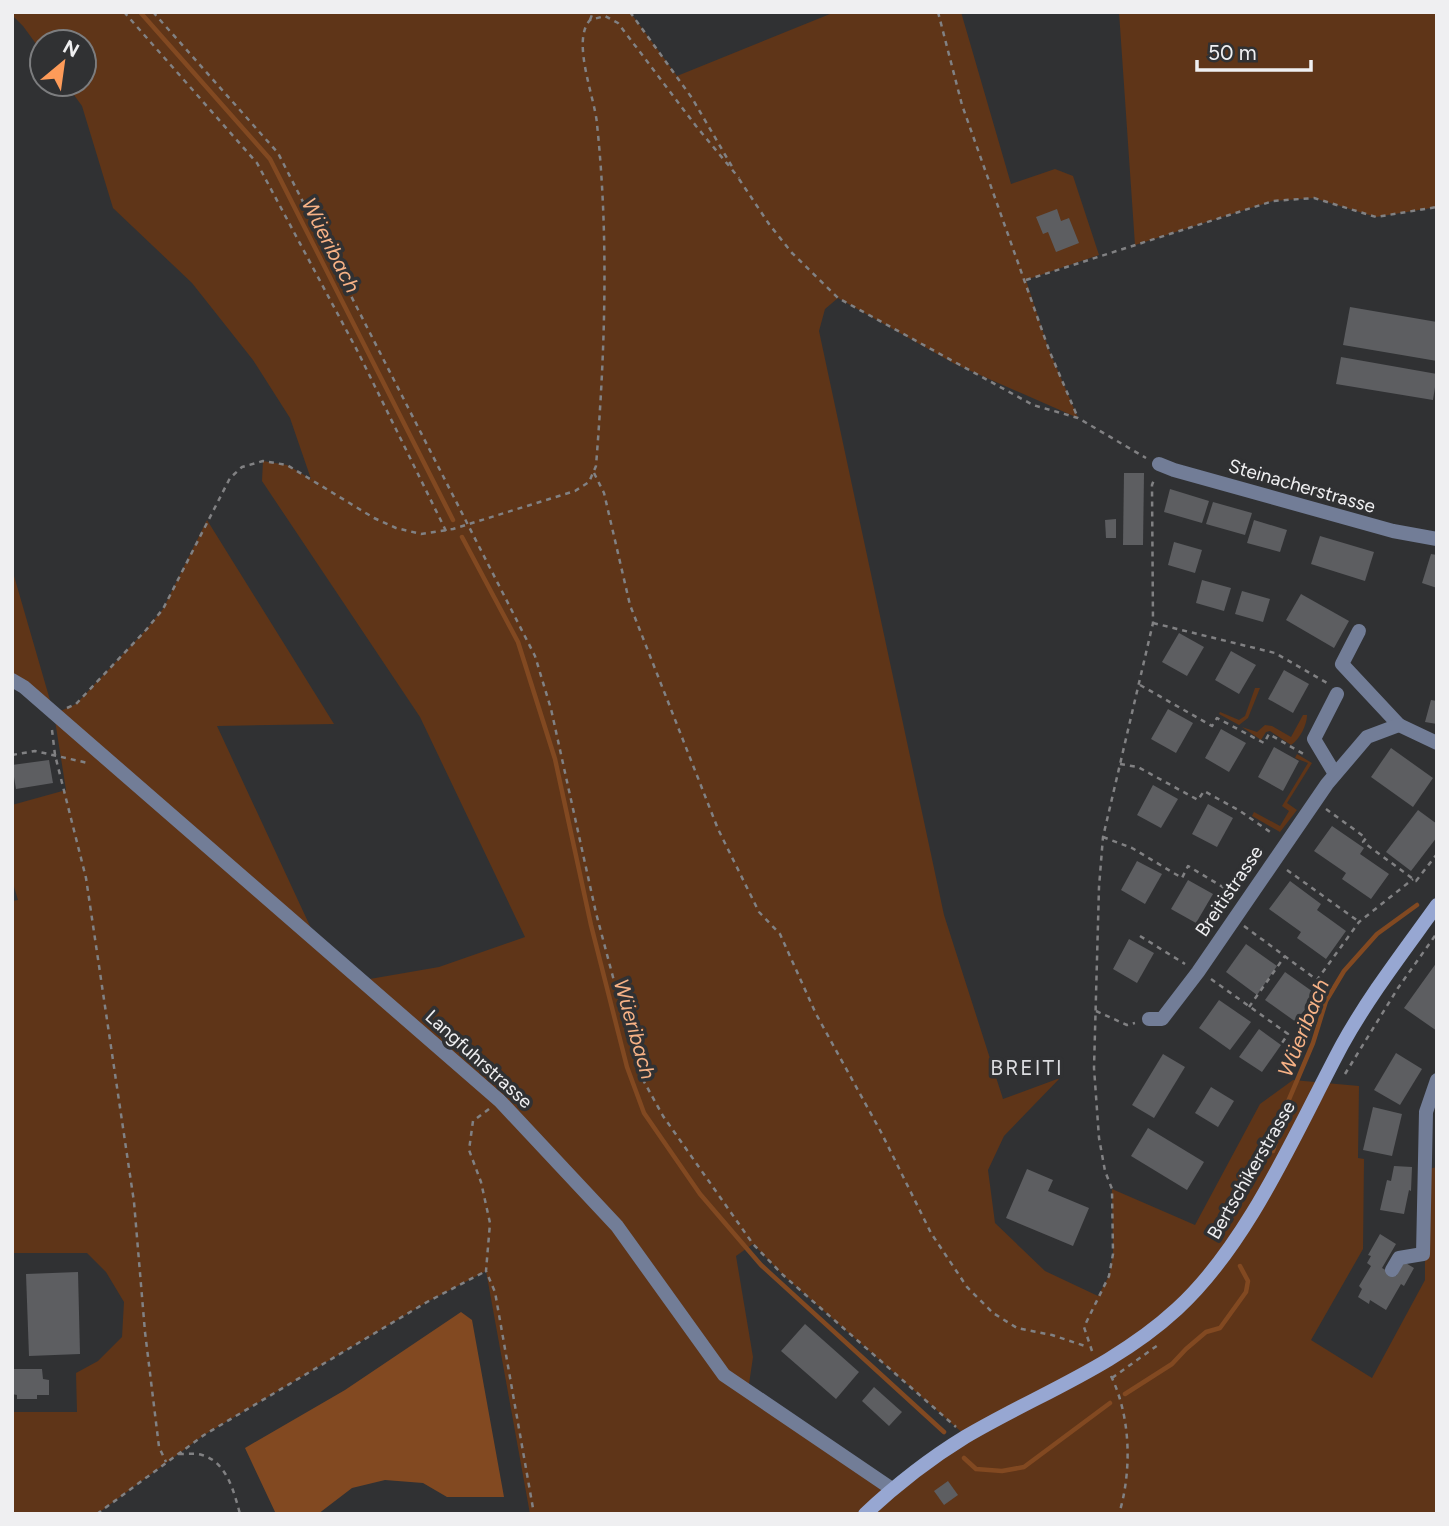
<svg xmlns="http://www.w3.org/2000/svg" width="1449" height="1526" font-family="Figtree,sans-serif">
  <rect width="100%" height="100%" fill="#303133"/>
  <g fill="#5f3518" fill-rule="evenodd">
    <path d="M 12,12 L 630,12 L 677,76 L 835,12 L 961,12 L 1011,184 L 1055,169 L 1073,176 L 1099,255 L 1026,280 L 1049,350 L 1078,418 L 955,364 L 838,298 L 825,309 L 819,331 L 944,915 L 1003,1099 L 1060,1078 L 1004,1136 L 988,1170 L 995,1223 L 1045,1271 L 1098,1296 L 1109,1276 L 1113,1254 L 1112,1189 L 1195,1225 L 1260,1104 L 1293,1080 L 1359,1086 L 1358,1158 L 1364,1159 L 1363,1249 L 1311,1340 L 1372,1378 L 1425,1280 L 1425,1170 L 1437,1167 L 1437,1514 L 530,1514 L 486,1271 L 427,1302 L 204,1435 L 97,1514 L 12,1514 L 12,1412 L 77,1412 L 76,1373 L 98,1361 L 122,1337 L 124,1302 L 106,1272 L 87,1253 L 12,1253 L 12,901 L 18,900 L 12,880 L 12,805 L 66,790 L 54,714 L 12,680 L 12,569 L 54,714 L 76,704 L 146,630 L 163,609 L 207,520 L 334,724 L 217,726 L 316,939 L 364,980 L 439,967 L 525,937 L 420,717 L 262,481 L 263,461 L 287,465 L 311,479 L 290,418 L 253,360 L 192,283 L 113,208 L 82,106 L 66,84 L 84,84 L 84,42 L 42,42 L 42,52 L 23,26 L 12,15 ZM 753,1244 L 783,1275 L 966,1436 L 892,1489 L 748,1391 L 753,1357 L 736,1256 Z"/>
    <path d="M 1119,12 L 1437,12 L 1437,207 L 1376,217 L 1314,198 L 1273,201 L 1135,245 Z"/>
    <path d="M 1255,688 L 1260,688 L 1248,718 L 1239,725 L 1219,714 L 1220,712 L 1239,720 L 1245,716 Z"/>
    <path d="M 1303,715 L 1307,715 C 1307,725 1300,739 1291,745 L 1270,731 L 1266,732 L 1261,740 L 1242,727 L 1257,732 L 1265,725 L 1272,726 L 1291,737 Z"/>
    <path d="M 1297,754 L 1312,763 L 1287,803 L 1297,810 L 1280,832 L 1252,816 L 1254,812 L 1280,826 L 1289,811 L 1282,806 L 1308,763 L 1295,758 Z"/>
  </g>
  <path fill="#824921" d="M 461,1312 L 472,1320 L 504,1497 L 447,1497 L 423,1483 L 385,1480 L 352,1488 L 318,1514 L 276,1514 L 245,1448 L 345,1390 Z"/>
  <g fill="none" stroke-linecap="round" stroke-linejoin="round">
    <g stroke="#824921" stroke-width="4.5">
      <path d="M 140,12 L 270,159 L 453,520"/>
      <path d="M 462,537 L 518,642 L 555,759 L 591,925 L 627,1067 L 644,1113 L 700,1194 L 761,1265 L 944,1432"/>
      <path d="M 1273,1151 L 1287,1104 L 1313,1043 L 1326,1001 L 1344,971 L 1377,934 L 1417,905"/>
      <path d="M 1125,1394 L 1172,1364 L 1186,1349 L 1206,1332 L 1220,1328 L 1246,1292 L 1248,1281 L 1240,1266"/>
      <path d="M 964,1458 L 976,1469 L 1002,1471 L 1024,1467 L 1110,1403"/>
    </g>
  </g>
  <g fill="#5d5e61">
    <path d="M 1057,209 L 1061,221 L 1069,218 L 1079,243 L 1056,252 L 1048,232 L 1043,234 L 1036,217 Z"/>
    <path d="M 1350,307 L 1437,322 L 1437,361 L 1343,345 Z"/>
    <path d="M 1341,357 L 1437,374 L 1433,400 L 1336,384 Z"/>
    <path d="M 1124,473 L 1144,473 L 1143,545 L 1123,545 Z"/>
    <path d="M 1170,489 L 1209,501 L 1202,523 L 1164,512 Z"/>
    <path d="M 1213,502 L 1252,513 L 1245,535 L 1206,524 Z"/>
    <path d="M 1116,519 L 1116,538 L 1106,538 L 1105,520 Z"/>
    <path d="M 1254,520 L 1287,530 L 1280,552 L 1247,543 Z"/>
    <path d="M 1320,536 L 1374,552 L 1365,581 L 1311,564 Z"/>
    <path d="M 1174,542 L 1202,550 L 1195,573 L 1168,565 Z"/>
    <path d="M 1431,554 L 1437,555 L 1437,588 L 1422,583 Z"/>
    <path d="M 1202,580 L 1231,588 L 1224,611 L 1196,603 Z"/>
    <path d="M 1242,591 L 1270,599 L 1263,622 L 1235,614 Z"/>
    <path d="M 1301,594 L 1349,621 L 1334,648 L 1286,620 Z"/>
    <path d="M 1179,633 L 1204,647 L 1187,676 L 1162,662 Z"/>
    <path d="M 1231,651 L 1256,665 L 1239,694 L 1215,680 Z"/>
    <path d="M 1284,670 L 1309,684 L 1293,713 L 1268,699 Z"/>
    <path d="M 1431,700 L 1437,701 L 1437,724 L 1425,722 Z"/>
    <path d="M 1168,709 L 1193,723 L 1176,753 L 1151,739 Z"/>
    <path d="M 1221,729 L 1246,743 L 1229,772 L 1205,758 Z"/>
    <path d="M 1274,747 L 1299,761 L 1283,791 L 1258,777 Z"/>
    <path d="M 1391,748 L 1433,778 L 1413,807 L 1371,777 Z"/>
    <path d="M 49,760 L 53,783 L 16,789 L 12,765 Z"/>
    <path d="M 1153,785 L 1178,799 L 1161,828 L 1137,815 Z"/>
    <path d="M 1208,804 L 1233,818 L 1217,847 L 1192,834 Z"/>
    <path d="M 1418,810 L 1437,824 L 1437,837 L 1411,871 L 1386,852 Z"/>
    <path d="M 1332,826 L 1364,848 L 1360,854 L 1389,874 L 1371,899 L 1342,879 L 1346,873 L 1314,851 Z"/>
    <path d="M 1137,861 L 1162,874 L 1145,904 L 1121,890 Z"/>
    <path d="M 1188,880 L 1213,894 L 1196,923 L 1171,909 Z"/>
    <path d="M 1290,881 L 1321,904 L 1317,910 L 1346,931 L 1326,959 L 1297,938 L 1301,932 L 1269,909 Z"/>
    <path d="M 1129,939 L 1154,953 L 1137,983 L 1113,969 Z"/>
    <path d="M 1246,944 L 1277,966 L 1257,995 L 1226,972 Z"/>
    <path d="M 1437,962 L 1437,1031 L 1404,1008 Z"/>
    <path d="M 1285,972 L 1316,994 L 1296,1022 L 1265,1000 Z"/>
    <path d="M 1219,1000 L 1251,1022 L 1230,1050 L 1199,1028 Z"/>
    <path d="M 1259,1029 L 1281,1045 L 1262,1072 L 1239,1057 Z"/>
    <path d="M 1396,1053 L 1422,1069 L 1400,1105 L 1374,1090 Z"/>
    <path d="M 1163,1054 L 1185,1067 L 1154,1118 L 1132,1105 Z"/>
    <path d="M 1211,1087 L 1234,1101 L 1218,1127 L 1195,1113 Z"/>
    <path d="M 1373,1107 L 1402,1114 L 1392,1156 L 1363,1150 Z"/>
    <path d="M 1148,1128 L 1204,1162 L 1187,1190 L 1131,1156 Z"/>
    <path d="M 1394,1166 L 1412,1167 L 1411,1191 L 1409,1190 L 1404,1214 L 1380,1210 L 1387,1180 L 1391,1181 Z"/>
    <path d="M 1027,1169 L 1053,1180 L 1048,1191 L 1089,1208 L 1073,1246 L 1006,1218 Z"/>
    <path d="M 1380,1234 L 1396,1244 L 1382,1268 L 1396,1276 L 1404,1262 L 1414,1268 L 1404,1286 L 1401,1284 L 1386,1310 L 1370,1300 L 1369,1304 L 1358,1297 L 1362,1289 L 1359,1286 L 1371,1266 L 1367,1263 L 1371,1256 L 1368,1255 Z"/>
    <path d="M 78,1272 L 80,1354 L 29,1356 L 26,1274 Z"/>
    <path d="M 805,1324 L 859,1372 L 836,1399 L 781,1351 Z"/>
    <path d="M 12,1369 L 42,1369 L 43,1379 L 49,1380 L 49,1395 L 37,1395 L 37,1399 L 17,1399 L 17,1395 L 12,1394 Z"/>
    <path d="M 874,1387 L 902,1412 L 889,1426 L 862,1401 Z"/>
    <path d="M 948,1481 L 958,1495 L 944,1505 L 934,1491 Z"/>
  </g>
  <g fill="none" stroke-linecap="round" stroke-linejoin="round">
    <g stroke="#818183" stroke-width="2.5" stroke-dasharray="5 5" stroke-linecap="butt">
      <path d="M 124,12 L 257,163 L 358,352 L 446,531"/>
      <path d="M 153,12 L 278,153 L 535,656 L 551,709 L 596,913 L 631,1045 L 642,1078 L 663,1116 L 753,1244 L 783,1275 L 956,1427"/>
      <path d="M 630,12 L 692,98 L 734,170"/>
      <path d="M 938,12 L 962,105 L 1049,350 L 1078,418"/>
      <path d="M 590,20 L 593,12"/>
      <path d="M 739,179 L 769,224 L 792,253 L 838,298 L 1033,405 L 1078,418 L 1146,458"/>
      <path d="M 1026,280 L 1273,201 L 1314,198 L 1376,217 L 1437,207"/>
      <path d="M 594,473 L 604,493 L 630,605 L 718,829 L 759,912 L 780,934 L 816,1014 L 881,1132 L 931,1233 L 967,1287 L 993,1313 L 1017,1328 L 1052,1335 L 1088,1347"/>
      <path d="M 1153,623 L 1275,653 L 1327,683"/>
      <path d="M 1140,685 L 1212,726 L 1217,718 L 1264,743 L 1269,734 L 1307,756"/>
      <path d="M 67,708 L 76,704 L 146,630 L 163,609 L 230,478 L 242,467 L 263,461 L 287,465 L 374,518 L 396,528 L 421,534 L 453,529 L 575,491 L 589,482 L 596,466 C 605,351 609,239 597,124 C 595,98 571,41 590,20 L 605,16 L 618,23 L 696,126 L 739,178"/>
      <path d="M 52,730 L 55,755 L 86,878 L 134,1202 L 145,1332 L 159,1447 L 166,1462"/>
      <path d="M 12,755 L 35,751 L 88,763"/>
      <path d="M 1120,764 L 1138,767 L 1198,800 L 1204,791 L 1240,811 L 1273,834"/>
      <path d="M 1326,809 L 1366,838 L 1363,842 L 1416,881 L 1437,854"/>
      <path d="M 1103,837 L 1132,848 L 1182,878 L 1188,866 L 1236,895"/>
      <path d="M 1287,870 L 1358,921"/>
      <path d="M 1244,926 L 1317,980 L 1359,922 L 1413,879"/>
      <path d="M 1140,936 L 1185,964"/>
      <path d="M 1211,979 L 1288,1034 L 1282,1043"/>
      <path d="M 1249,1007 L 1285,956"/>
      <path d="M 1096,1011 L 1127,1025 L 1135,1023"/>
      <path d="M 1345,1074 L 1398,988 L 1437,933"/>
      <path d="M 489,1109 L 473,1121 L 469,1150 L 481,1182 L 490,1223 L 486,1271 L 495,1292 L 534,1514"/>
      <path d="M 1092,1351 L 1084,1327 L 1109,1276 L 1113,1254 L 1112,1189 L 1105,1171 L 1099,1138 L 1094,1068 L 1099,887 L 1103,837 L 1153,623 L 1152,485 L 1155,477"/>
      <path d="M 1111,1376 C 1131,1417 1132,1471 1119,1514"/>
      <path d="M 1112,1378 L 1158,1345"/>
      <path d="M 179,1454 C 186,1454 195,1453 202,1455 C 227,1462 234,1492 240,1514"/>
      <path d="M 97,1514 L 204,1435 L 427,1302 L 486,1271"/>
    </g>
    <g stroke="#727d97" stroke-width="14">
      <path d="M 1159,464 L 1174,470 L 1393,531 L 1437,539"/>
      <path d="M 1359,631 L 1342,664 L 1399,725"/>
      <path d="M 12,680 L 24,687 L 500,1101 L 617,1226 L 724,1375 L 892,1489"/>
      <path d="M 1335,774 L 1314,739 L 1337,694"/>
      <path d="M 1149,1019 L 1162,1019 L 1198,972 L 1327,784 L 1367,737 L 1399,725 L 1437,743"/>
      <path d="M 1392,1270 L 1399,1258 L 1423,1254 L 1426,1112 L 1437,1080"/>
    </g>
    <path stroke="#97a7d2" stroke-width="14" d="M 865,1514 C 896,1485 929,1459 965,1437 C 1038,1394 1114,1367 1177,1309 C 1249,1243 1296,1131 1342,1045 C 1369,996 1404,951 1437,905"/>
  </g>
  <g text-anchor="middle" dominant-baseline="central" stroke-width="7" stroke-linejoin="round" paint-order="stroke">
    <g font-size="19" fill="#efeff1" stroke="#303133">
      <text transform="translate(1302 486) rotate(16)">Steinacherstrasse</text>
      <text transform="translate(1229 891) rotate(-56)">Breitistrasse</text>
      <text transform="translate(479 1059) rotate(42)">Langfuhrstrasse</text>
      <text transform="translate(1251 1170) rotate(-60)">Bertschikerstrasse</text>
    </g>
    <g font-size="21" font-style="italic" fill="#f7b286" stroke="#303133">
      <text transform="translate(331 245) rotate(63)">Wüeribach</text>
      <text transform="translate(1303 1028) rotate(-68)">Wüeribach</text>
      <text transform="translate(635 1029) rotate(74)">Wüeribach</text>
    </g>
    <g font-size="21" letter-spacing="2" fill="#dbdcdf" stroke="#303133">
      <text x="1027" y="1067">BREITI</text>
    </g>
  </g>
  <rect width="1449" height="1526" fill="none" stroke="#efeff1" stroke-width="28"/>
  <g transform="translate(63 63) rotate(29)"><circle r="33" fill="#303133" stroke="#7c7d7f" stroke-width="2"/>
  <path d="M0-5L12 26L0 18L-12 26Z" fill="#fe9b59"/>
  <text y="-10" font-size="19" font-weight="bold" text-anchor="middle" fill="#efeff1">N</text>
  </g>
  <path d="M1197 60v10h114v-10" fill="none" stroke="#efeff1" stroke-width="3.5"/>
  <text x="1208" y="60" font-size="21" fill="#efeff1" stroke="#303133" stroke-width="5" paint-order="stroke">50 m</text>
</svg>
